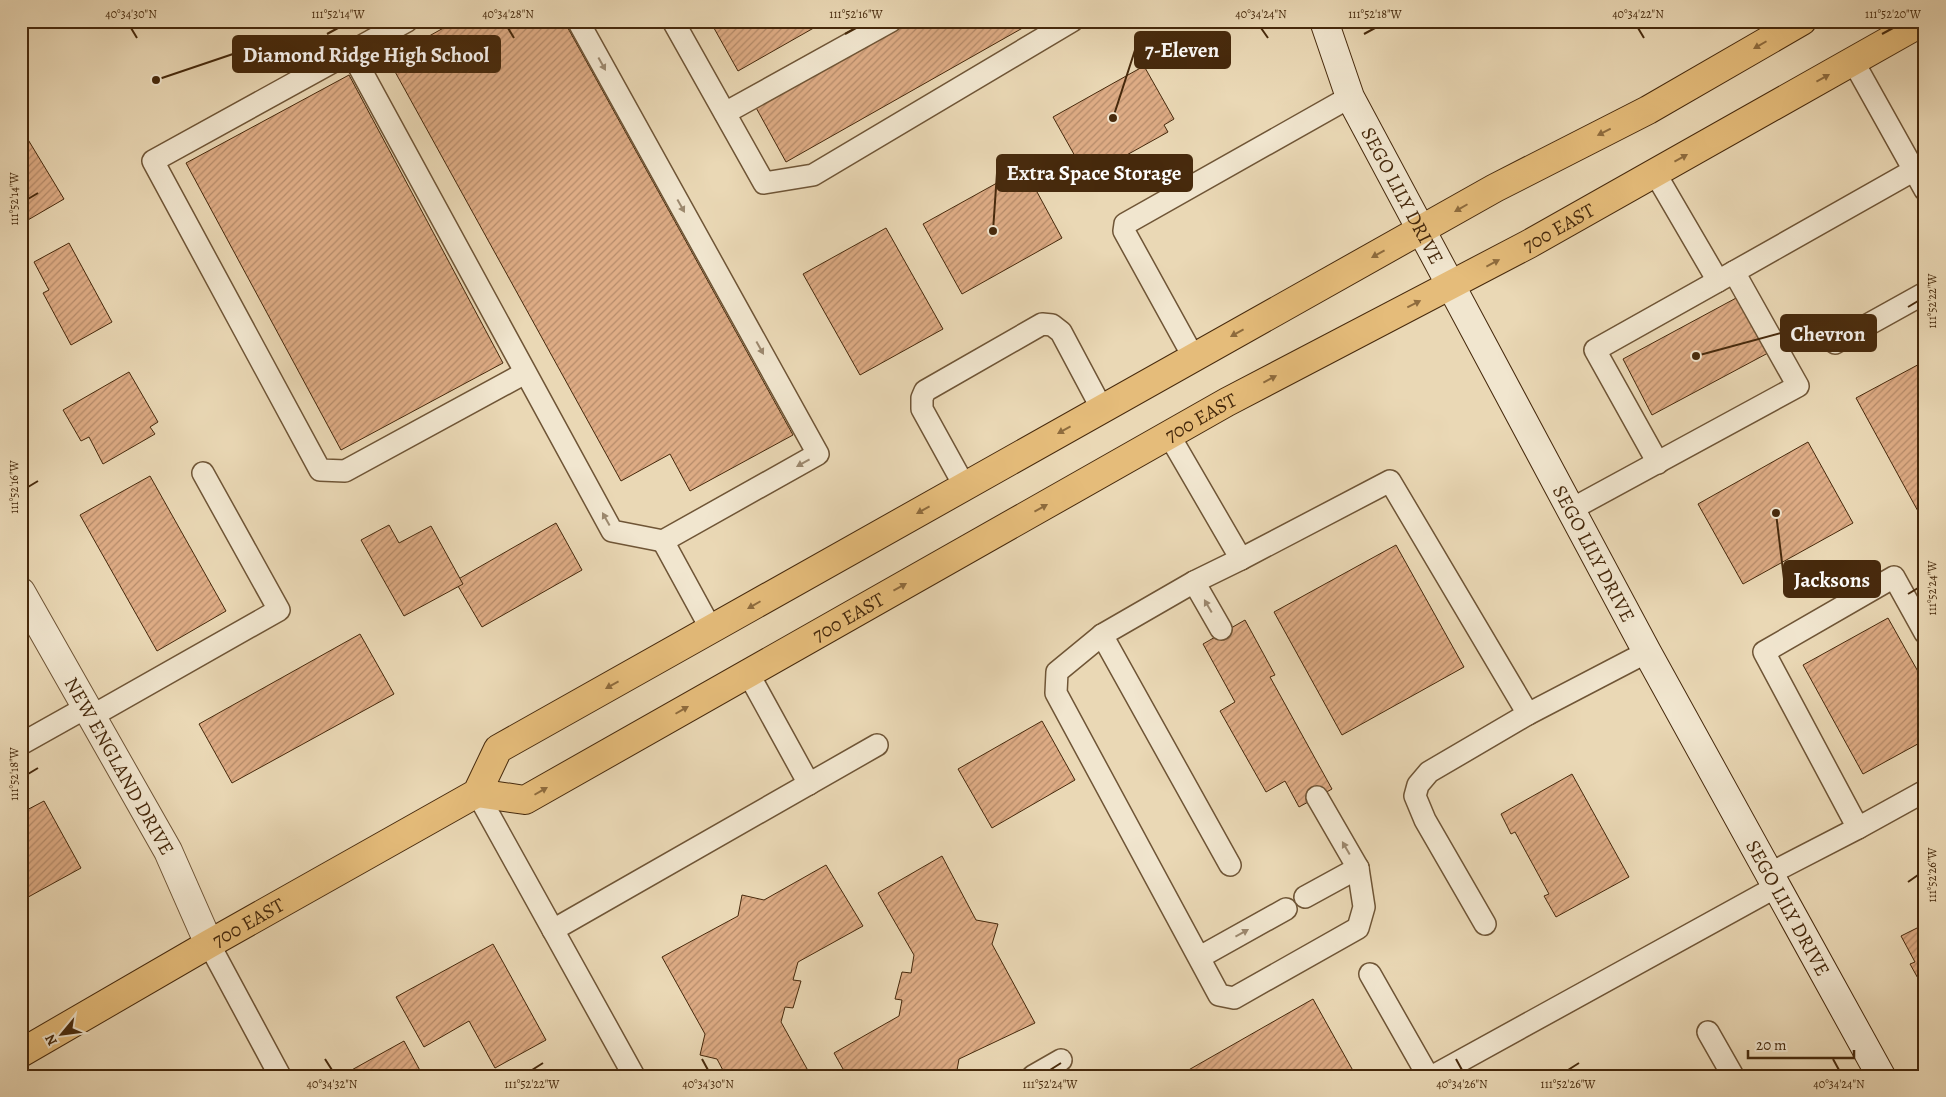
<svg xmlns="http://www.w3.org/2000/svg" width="1946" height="1097" font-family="Alegreya,serif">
  <defs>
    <pattern id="building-hatch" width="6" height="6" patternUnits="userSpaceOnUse" patternTransform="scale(1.25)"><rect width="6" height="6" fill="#ddab84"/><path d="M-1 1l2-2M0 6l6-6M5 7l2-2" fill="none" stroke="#b58b6a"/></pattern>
  </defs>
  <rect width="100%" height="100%" fill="#ead8b5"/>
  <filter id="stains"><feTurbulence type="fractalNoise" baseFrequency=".004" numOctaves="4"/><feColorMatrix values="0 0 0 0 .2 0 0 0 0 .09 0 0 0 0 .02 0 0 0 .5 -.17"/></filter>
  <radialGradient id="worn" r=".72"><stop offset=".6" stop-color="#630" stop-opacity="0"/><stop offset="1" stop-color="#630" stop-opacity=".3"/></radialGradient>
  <g fill="url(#building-hatch)" stroke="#46290c">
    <path d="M 456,21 L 564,21 L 793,435 L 690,491 L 670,454 L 621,481 L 388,59 Z"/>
    <path d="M 710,21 L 826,21 L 738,71 Z"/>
    <path d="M 901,21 L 1035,21 L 786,162 L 754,104 Z"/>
    <path d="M 1144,66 L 1174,119 L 1164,125 L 1168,132 L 1098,171 L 1095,165 L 1084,172 L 1053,117 Z"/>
    <path d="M 349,75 L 503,363 L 341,450 L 186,163 Z"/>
    <path d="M 21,128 L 64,199 L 21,224 Z"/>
    <path d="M 1024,168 L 1062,238 L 962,294 L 923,224 Z"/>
    <path d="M 886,228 L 943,329 L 860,375 L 803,274 Z"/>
    <path d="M 69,243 L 112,322 L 71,345 L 43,293 L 49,290 L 34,262 Z"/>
    <path d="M 1738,297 L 1768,353 L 1652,415 L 1623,359 Z"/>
    <path d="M 1925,361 L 1925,524 L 1856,398 Z"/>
    <path d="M 129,372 L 158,422 L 150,427 L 155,434 L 103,464 L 89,437 L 81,441 L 63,410 Z"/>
    <path d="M 1808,442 L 1853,523 L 1743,584 L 1698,504 Z"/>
    <path d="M 150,476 L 226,611 L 157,651 L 80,515 Z"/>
    <path d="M 556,523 L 582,570 L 482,627 L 455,581 Z"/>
    <path d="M 389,525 L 399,543 L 431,526 L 463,584 L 404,616 L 361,540 Z"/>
    <path d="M 1396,545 L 1464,667 L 1342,735 L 1274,612 Z"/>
    <path d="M 1888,618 L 1925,684 L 1925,740 L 1863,774 L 1803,665 Z"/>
    <path d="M 1245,620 L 1275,675 L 1270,677 L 1332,789 L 1299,807 L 1285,781 L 1266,792 L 1220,711 L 1235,702 L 1203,644 Z"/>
    <path d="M 360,634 L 394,694 L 232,783 L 199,724 Z"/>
    <path d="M 1042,721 L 1075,780 L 992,828 L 958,769 Z"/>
    <path d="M 1572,774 L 1629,877 L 1556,917 L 1544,896 L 1549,894 L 1515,832 L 1511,834 L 1501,814 Z"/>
    <path d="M 44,801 L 81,868 L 21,901 L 21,813 Z"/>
    <path d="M 942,856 L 976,920 L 998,924 L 992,944 L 1035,1023 L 959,1059 L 956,1076 L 847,1076 L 834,1053 L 899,1016 L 902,1000 L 895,999 L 902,972 L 911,973 L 914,955 L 878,893 Z"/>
    <path d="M 826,865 L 863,926 L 798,962 L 793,980 L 801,981 L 793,1008 L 785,1007 L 781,1022 L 811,1076 L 726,1076 L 717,1059 L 700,1055 L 705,1034 L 662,957 L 738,916 L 742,895 L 764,900 Z"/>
    <path d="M 1925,924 L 1925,991 L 1910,964 L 1915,962 L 1901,936 Z"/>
    <path d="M 493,944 L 546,1040 L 495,1068 L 469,1021 L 424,1047 L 396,997 Z"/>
    <path d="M 1313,999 L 1356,1076 L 1178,1076 Z"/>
    <path d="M 404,1041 L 423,1076 L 350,1076 L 348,1072 Z"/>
  </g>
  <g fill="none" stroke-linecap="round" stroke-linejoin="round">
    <defs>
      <g id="service">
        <path d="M 407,21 L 153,161 L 320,470 L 345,471 L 525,373"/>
        <path d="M 673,21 L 764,183 L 813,175 L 1072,21"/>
        <path d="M 351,52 L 612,531 L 663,541 L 818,454 L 578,21"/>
        <path d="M 1853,61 L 1925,190"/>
        <path d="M 725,113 L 891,21"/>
        <path d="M 1655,173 L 1718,281 L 1925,164"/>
        <path d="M 1835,343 L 1925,293"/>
        <path d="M 1194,358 L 1124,231 L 1125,224 L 1350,97"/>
        <path d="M 1169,435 L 1241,559 L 1390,481 L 1528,714 L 1647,652"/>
        <path d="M 1658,463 L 1595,350 L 1718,281"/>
        <path d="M 965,487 L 922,409 L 922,398 L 925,391 L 1042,324 L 1052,325 L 1061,332 L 1102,409"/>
        <path d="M 1570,510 L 1798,386 L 1734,272"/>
        <path d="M 663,541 L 711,629"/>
        <path d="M 1241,559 L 1194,582 L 1102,635 L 1057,672 L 1056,693 L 1219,995 L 1234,998 L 1358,928 L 1364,907 L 1358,868"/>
        <path d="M 1194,582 L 1221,629"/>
        <path d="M 1102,635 L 1230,865"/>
        <path d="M 748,673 L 809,784"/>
        <path d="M 92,716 L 279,610 L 203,473"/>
        <path d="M 21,744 L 87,707"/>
        <path d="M 477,793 L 634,1076"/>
        <path d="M 1858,828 L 1764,652 L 1894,577 L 1925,633"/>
        <path d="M 1769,874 L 1858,828 L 1925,791"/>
        <path d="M 1305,897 L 1358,868 L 1317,797"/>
        <path d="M 1485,924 L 1425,820 L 1415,796 L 1418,785 L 1429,772 L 1528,714"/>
        <path d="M 553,930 L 877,745"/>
        <path d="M 209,944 L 280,1076"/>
        <path d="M 1200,957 L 1286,909"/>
        <path d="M 1370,974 L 1428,1076"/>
        <path d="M 1708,1032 L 1733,1076"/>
        <path d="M 1033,1076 L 1061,1060"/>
        <path d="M 1433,1076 L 1776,887"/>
      </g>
      <g id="minor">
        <path id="s1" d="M 21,592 L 168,851 L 209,944"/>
      </g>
      <g id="secondary">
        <path id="s2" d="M 1324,21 L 1350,97 L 1647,652 L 1881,1076"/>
      </g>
      <g id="primary">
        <path id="s3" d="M 477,793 L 525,800 L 1227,402 L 1529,244 L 1924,21"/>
        <path id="s4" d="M 21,1053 L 209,944 L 477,793 L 498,749 L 1495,188 L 1648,110 L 1802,21"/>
      </g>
    </defs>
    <use href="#service" stroke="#6f5536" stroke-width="24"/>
    <use href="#minor" stroke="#6f5536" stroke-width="30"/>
    <use href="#secondary" stroke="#46290c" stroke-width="30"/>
    <use href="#primary" stroke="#46290c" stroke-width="30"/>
    <use href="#service" stroke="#f1e6cf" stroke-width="21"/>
    <use href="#minor" stroke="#f1e6cf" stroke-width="28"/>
    <use href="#secondary" stroke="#f1e6cf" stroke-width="28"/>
    <use href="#primary" stroke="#e5bc7a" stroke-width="28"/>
  </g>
  <defs><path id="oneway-solid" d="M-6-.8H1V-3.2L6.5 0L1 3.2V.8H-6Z" transform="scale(1.25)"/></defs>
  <g fill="#8e6b3d">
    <use href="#oneway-solid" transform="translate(1760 45) rotate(150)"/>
    <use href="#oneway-solid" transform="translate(1823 78) rotate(-29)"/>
    <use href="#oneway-solid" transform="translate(1604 132) rotate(153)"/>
    <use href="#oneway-solid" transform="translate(1681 158) rotate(-29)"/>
    <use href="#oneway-solid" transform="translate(1461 208) rotate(150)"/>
    <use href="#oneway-solid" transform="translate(1378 254) rotate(151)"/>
    <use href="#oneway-solid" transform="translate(1493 263) rotate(-28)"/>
    <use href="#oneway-solid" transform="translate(1414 304) rotate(-27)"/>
    <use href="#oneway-solid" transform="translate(1237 333) rotate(151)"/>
    <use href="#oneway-solid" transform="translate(1270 379) rotate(-28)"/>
    <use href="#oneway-solid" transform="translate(1064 430) rotate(151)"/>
    <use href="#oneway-solid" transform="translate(1041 508) rotate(-29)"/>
    <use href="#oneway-solid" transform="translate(923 510) rotate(151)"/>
    <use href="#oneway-solid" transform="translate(900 587) rotate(-29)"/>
    <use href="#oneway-solid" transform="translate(754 605) rotate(150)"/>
    <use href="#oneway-solid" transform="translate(612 685) rotate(151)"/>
    <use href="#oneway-solid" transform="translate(682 710) rotate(-30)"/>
    <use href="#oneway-solid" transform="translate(541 791) rotate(-30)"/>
  </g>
  <g fill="#9c886e">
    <use href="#oneway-solid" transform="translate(602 64) rotate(61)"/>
    <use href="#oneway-solid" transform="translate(681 206) rotate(61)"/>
    <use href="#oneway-solid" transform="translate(760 348) rotate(61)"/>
    <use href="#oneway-solid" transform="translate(803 463) rotate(151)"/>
    <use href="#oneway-solid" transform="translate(606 519) rotate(-119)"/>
    <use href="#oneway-solid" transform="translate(1208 606) rotate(-120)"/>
    <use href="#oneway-solid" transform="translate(1346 848) rotate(-120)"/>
    <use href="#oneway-solid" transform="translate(1242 933) rotate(-29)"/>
  </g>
  <path fill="none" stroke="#46290c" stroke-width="2" d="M 131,28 L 137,38M 508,28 L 514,38M 1261,28 L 1268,38M 1638,28 L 1644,38M 327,34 L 338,28M 845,34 L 856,28M 1364,34 L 1375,28M 1882,34 L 1893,28M 28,199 L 38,193M 1908,307 L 1918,301M 28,487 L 38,481M 1908,594 L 1918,588M 28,774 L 38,768M 1908,882 L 1918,875M 325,1059 L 332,1070M 702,1059 L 708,1070M 1456,1059 L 1462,1070M 1833,1059 L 1839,1070M 532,1070 L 543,1063M 1050,1070 L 1061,1063M 1568,1070 L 1579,1063"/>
  <g text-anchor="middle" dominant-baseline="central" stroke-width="5" stroke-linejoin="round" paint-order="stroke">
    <g font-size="20" fill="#46290c" stroke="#f1e6cf">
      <text stroke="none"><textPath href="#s2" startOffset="192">SEGO LILY DRIVE</textPath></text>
      <text stroke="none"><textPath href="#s3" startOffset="1230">700 EAST</textPath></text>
      <text stroke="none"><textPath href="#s3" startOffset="825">700 EAST</textPath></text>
      <text stroke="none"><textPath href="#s2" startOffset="598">SEGO LILY DRIVE</textPath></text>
      <text stroke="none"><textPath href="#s3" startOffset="420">700 EAST</textPath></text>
      <text stroke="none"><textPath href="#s1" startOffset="200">NEW ENGLAND DRIVE</textPath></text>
      <text stroke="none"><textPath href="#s2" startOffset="1002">SEGO LILY DRIVE</textPath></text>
      <text stroke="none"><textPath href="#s4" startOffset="262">700 EAST</textPath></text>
    </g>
  </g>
  <path fill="none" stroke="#46290c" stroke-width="2" d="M1113 118L1135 50M156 80L233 54M993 231L997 173M1696 356L1781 333M1776 513L1784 579"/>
  <g fill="#46290c" stroke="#f1e6cf" stroke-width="2">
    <circle cx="1113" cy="118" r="5"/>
    <circle cx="156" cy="80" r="5"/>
    <circle cx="993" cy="231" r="5"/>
    <circle cx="1696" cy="356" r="5"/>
    <circle cx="1776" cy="513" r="5"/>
  </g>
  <g fill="#46290c" stroke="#46290c" stroke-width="2">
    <rect x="1135" y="32" width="95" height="36" rx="5"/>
    <rect x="233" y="36" width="267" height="36" rx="5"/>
    <rect x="997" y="155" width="195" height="36" rx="5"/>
    <rect x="1781" y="315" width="95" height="36" rx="5"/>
    <rect x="1784" y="561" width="96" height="36" rx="5"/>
  </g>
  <g font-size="21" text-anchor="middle" font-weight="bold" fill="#fff">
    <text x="1182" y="57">7-Eleven</text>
    <text x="366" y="62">Diamond Ridge High School</text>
    <text x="1094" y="180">Extra Space Storage</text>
    <text x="1828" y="341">Chevron</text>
    <text x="1832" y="587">Jacksons</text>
  </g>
  <rect width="1946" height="1097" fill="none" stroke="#ead8b5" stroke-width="55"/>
  <g transform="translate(62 1034) rotate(241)" stroke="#f1e6cf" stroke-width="4" paint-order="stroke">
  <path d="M0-4L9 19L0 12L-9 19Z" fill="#46290c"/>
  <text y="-8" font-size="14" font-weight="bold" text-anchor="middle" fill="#46290c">N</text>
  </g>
  <path d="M1748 1050v8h106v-8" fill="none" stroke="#46290c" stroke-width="2.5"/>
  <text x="1756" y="1050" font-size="15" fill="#46290c" stroke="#f1e6cf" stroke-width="4" paint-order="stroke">20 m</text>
  <rect x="28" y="28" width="1890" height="1042" fill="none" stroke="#46290c" stroke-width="2"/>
  <g font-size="12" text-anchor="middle" fill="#46290c">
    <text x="131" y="18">40°34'30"N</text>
    <text x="338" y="18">111°52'14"W</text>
    <text x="508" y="18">40°34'28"N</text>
    <text x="856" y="18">111°52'16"W</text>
    <text x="1261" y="18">40°34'24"N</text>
    <text x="1375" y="18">111°52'18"W</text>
    <text x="1638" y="18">40°34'22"N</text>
    <text x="1893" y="18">111°52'20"W</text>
    <text transform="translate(14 199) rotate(-90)" y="4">111°52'14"W</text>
    <text transform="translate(1932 301) rotate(-90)" y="4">111°52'22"W</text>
    <text transform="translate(14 487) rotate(-90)" y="4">111°52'16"W</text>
    <text transform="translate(1932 588) rotate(-90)" y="4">111°52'24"W</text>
    <text transform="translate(14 774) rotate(-90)" y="4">111°52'18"W</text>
    <text transform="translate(1932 875) rotate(-90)" y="4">111°52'26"W</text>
    <text x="332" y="1088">40°34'32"N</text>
    <text x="532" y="1088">111°52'22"W</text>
    <text x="708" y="1088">40°34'30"N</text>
    <text x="1050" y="1088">111°52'24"W</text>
    <text x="1462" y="1088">40°34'26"N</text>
    <text x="1568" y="1088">111°52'26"W</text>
    <text x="1839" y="1088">40°34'24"N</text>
  </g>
  <rect width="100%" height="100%" filter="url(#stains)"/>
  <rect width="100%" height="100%" fill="url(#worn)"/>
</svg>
